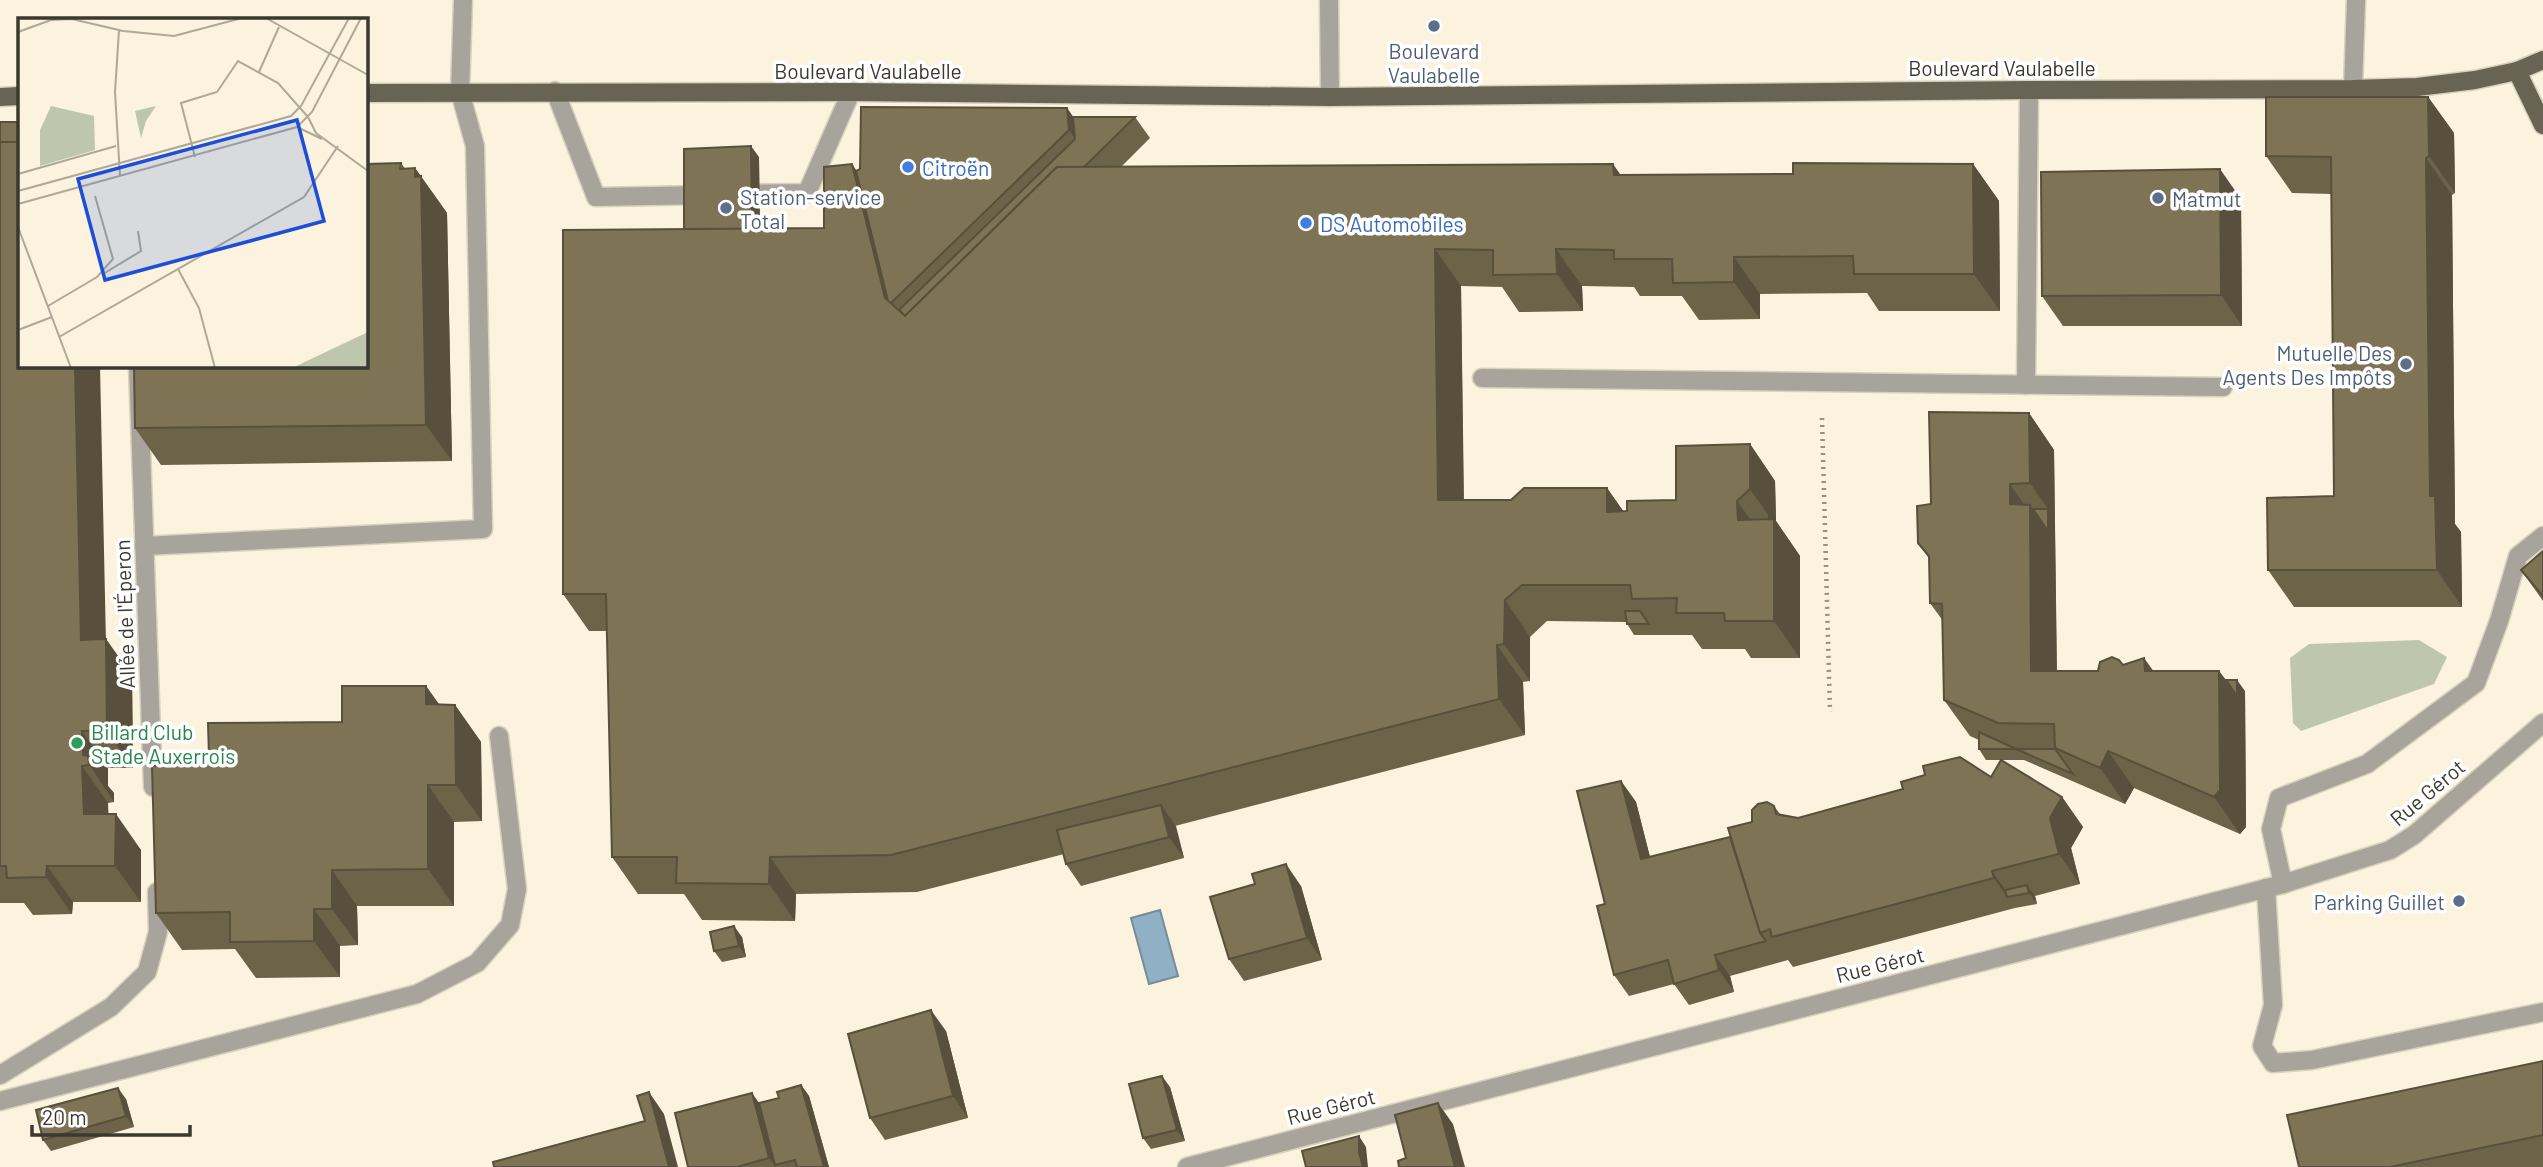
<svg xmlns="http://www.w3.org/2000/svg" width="2543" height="1167" font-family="Barlow,sans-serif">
  <rect width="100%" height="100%" fill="#fbf3de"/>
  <path fill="#bec7ad" d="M 2419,640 L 2447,657 L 2434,684 L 2301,731 L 2293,723 L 2290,658 L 2309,644 Z"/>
  <path fill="#90b0c5" stroke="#768c98" stroke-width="2" d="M 1160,910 L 1178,976 L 1149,984 L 1131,918 Z"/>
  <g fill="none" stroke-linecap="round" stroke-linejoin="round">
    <defs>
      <g id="minor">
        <path d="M 1329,0 L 1330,97"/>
        <path d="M 2353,89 L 2356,0"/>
        <path d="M 555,91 L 596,197 L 707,195"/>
        <path d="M 735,194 L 807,193 L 851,92"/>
        <path d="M 138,366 L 153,787"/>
        <path d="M 1482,378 L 2223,387"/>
        <path d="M 2026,385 L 2029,90"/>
        <path d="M 144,546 L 483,529 L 475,146 L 460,92 L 463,0"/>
        <path d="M 2283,884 L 2271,829 L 2279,798 L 2367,764 L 2476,683 L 2499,621 L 2518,556 L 2543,536"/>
        <path d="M 2266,888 L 2273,1005 L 2262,1046 L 2273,1063 L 2312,1060 L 2543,1012"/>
        <path d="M 0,1075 L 111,1007 L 147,972 L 158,932 L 157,892"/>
        <path d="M 0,1101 L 417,994 L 477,963 L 510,925 L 517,889 L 499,736"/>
        <path d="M 1187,1167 L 2283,884 L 2390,850 L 2414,835 L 2543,723"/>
      </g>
      <g id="major">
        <path d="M 2517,71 L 2543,125"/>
        <path d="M 366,93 L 851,92 L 1330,97 L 2029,90 L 2353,89 L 2417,87 L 2475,80 L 2517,71 L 2543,60"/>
        <path d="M 0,97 L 19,96"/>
      </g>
    </defs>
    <use href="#minor" stroke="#d8d1be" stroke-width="21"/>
    <use href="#major" stroke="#d8d1be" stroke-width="21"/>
    <path stroke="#959081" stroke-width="4.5" stroke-dasharray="2 5" stroke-linecap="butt" d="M 1822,418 L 1830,712"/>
    <use href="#minor" stroke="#a8a49b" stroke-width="18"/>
    <use href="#major" stroke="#696354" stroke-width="18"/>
  </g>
  <g fill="#6c6349">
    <path d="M 2428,97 L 2454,133 L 2455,193 L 2452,195 L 2455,524 L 2461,532 L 2462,607 L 2294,607 L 2268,570 L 2334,496 L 2332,194 L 2292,193 L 2266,156 Z"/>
    <path d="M 1067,108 L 1073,117 L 1135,117 L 1150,138 L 1121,167 L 1621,175 L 1793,174 L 1973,164 L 1999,201 L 2000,311 L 1879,311 L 1867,293 L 1760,294 L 1760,319 L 1699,320 L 1682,296 L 1640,296 L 1634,287 L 1582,286 L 1583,311 L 1519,312 L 1502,287 L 1461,286 L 1464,500 L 1511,500 L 1607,488 L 1623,511 L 1627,511 L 1676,500 L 1750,444 L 1775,481 L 1776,521 L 1800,556 L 1800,658 L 1751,658 L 1745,649 L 1702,649 L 1692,635 L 1634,635 L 1626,622 L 1547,621 L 1530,637 L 1530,681 L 1523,682 L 1525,735 L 1175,826 L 1184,858 L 1081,886 L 1066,864 L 1064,854 L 917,892 L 796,894 L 795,921 L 702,920 L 684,894 L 638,894 L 612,857 L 607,631 L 589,631 L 563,594 L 684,229 L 759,157 L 760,229 L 824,228 L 852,164 L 856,171 Z"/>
    <path d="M 0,122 L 106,639 L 132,676 L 133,768 L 108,768 L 108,786 L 114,793 L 114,802 L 108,803 L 108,814 L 141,850 L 141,902 L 73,902 L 72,914 L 33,915 L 24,903 L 0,903 Z"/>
    <path d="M 415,168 L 447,213 L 452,461 L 161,465 L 135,428 L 404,169 Z"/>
    <path d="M 2241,199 L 2242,326 L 2063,326 L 2042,296 Z"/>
    <path d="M 2029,413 L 2054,450 L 2057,671 L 2098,671 L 2123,665 L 2154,671 L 2219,671 L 2226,680 L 2245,691 L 2246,827 L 2240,834 L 2134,788 L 2125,804 L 2024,760 L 1986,760 L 1979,749 L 1979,740 L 1970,736 L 1944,700 L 1943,621 L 1930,603 L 1930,560 L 1918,543 L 1931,504 Z"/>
    <path d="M 2543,551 L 2543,601 L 2521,570 Z"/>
    <path d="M 426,686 L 439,705 L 455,705 L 481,742 L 482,821 L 454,822 L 454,906 L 357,906 L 358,945 L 340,946 L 340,977 L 256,978 L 235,949 L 182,950 L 156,913 L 193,765 L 209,757 L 342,722 Z"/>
    <path d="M 1991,777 L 2062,797 L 2083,827 L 2071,848 L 2080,884 L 2035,896 L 2037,904 L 2015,908 L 1793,967 L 1788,960 L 1730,976 L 1734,992 L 1689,1005 L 1674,984 L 1629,996 L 1614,975 L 1605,904 L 1621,781 L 1636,802 L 1650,857 L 1730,837 L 1774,806 L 1780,814 L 1798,818 Z"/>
    <path d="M 1301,886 L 1322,960 L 1244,981 L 1229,959 Z"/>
    <path d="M 742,937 L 746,957 L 722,962 L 714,951 Z"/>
    <path d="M 946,1031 L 968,1118 L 885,1140 L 870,1118 Z"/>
    <path d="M 2543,1061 L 2543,1167 L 2299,1167 Z"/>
    <path d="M 801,1085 L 809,1096 L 829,1167 L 688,1167 L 759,1103 L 779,1098 Z"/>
    <path d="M 1170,1087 L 1185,1141 L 1151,1149 L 1143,1138 Z"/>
    <path d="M 126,1099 L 134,1127 L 51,1151 L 43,1140 Z"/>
  </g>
  <g fill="#58503c">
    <path d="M 2428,97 L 2454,133 L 2455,193 L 2429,156 Z"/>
    <path d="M 1067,108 L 1088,138 L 1090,160 L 1069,130 Z"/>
    <path d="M 751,146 L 759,157 L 760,255 L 752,244 Z"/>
    <path d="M 2426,158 L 2452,195 L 2455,524 L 2461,532 L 2462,607 L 2437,570 L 2430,496 Z"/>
    <path d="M 401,163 L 422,194 L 415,177 L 415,168 L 447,213 L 452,461 L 426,425 Z"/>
    <path d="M 852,164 L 877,201 L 889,304 L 885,298 Z"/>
    <path d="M 1613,164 L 1639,201 L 1614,175 Z"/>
    <path d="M 1973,164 L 1999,201 L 2000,311 L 1974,274 Z"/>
    <path d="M 2220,169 L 2241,199 L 2242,326 L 2221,295 Z"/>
    <path d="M 1435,249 L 1461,286 L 1464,537 L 1438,500 Z"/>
    <path d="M 1556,249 L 1582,286 L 1583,311 L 1557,274 Z"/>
    <path d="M 1734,257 L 1760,294 L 1760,319 L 1734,282 Z"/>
    <path d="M 75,366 L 100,366 L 106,644 L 106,639 L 132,676 L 133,768 L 107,731 L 81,640 Z"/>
    <path d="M 2029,413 L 2054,450 L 2057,696 L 2031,671 L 2010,504 L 2010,484 L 2030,513 L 2030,505 L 2048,531 L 2048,509 L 2030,483 Z"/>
    <path d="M 1750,444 L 1775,481 L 1776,521 L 1800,556 L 1800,658 L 1774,621 L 1768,544 L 1768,514 L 1774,523 L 1750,489 Z"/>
    <path d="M 1607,488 L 1633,525 L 1607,512 Z"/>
    <path d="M 1737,501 L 1763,537 L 1738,520 Z"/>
    <path d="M 1505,600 L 1530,637 L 1530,681 L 1504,644 Z"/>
    <path d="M 1497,645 L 1523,682 L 1525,735 L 1499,699 Z"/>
    <path d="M 2144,658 L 2170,694 L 2145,671 Z"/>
    <path d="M 2219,671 L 2237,696 L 2237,680 L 2245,691 L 2246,827 L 2240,834 L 2214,797 Z"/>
    <path d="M 426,686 L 452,722 L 426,704 Z"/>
    <path d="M 455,705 L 481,742 L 482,821 L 456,785 Z"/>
    <path d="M 82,731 L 108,768 L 108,786 L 114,793 L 114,802 L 83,755 Z"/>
    <path d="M 2108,751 L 2134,788 L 2125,804 L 2100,768 Z"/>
    <path d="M 82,766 L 108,803 L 110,851 L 84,814 Z"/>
    <path d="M 1621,781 L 1636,802 L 1656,881 L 1641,859 Z"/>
    <path d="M 428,785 L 454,822 L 454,906 L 428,869 Z"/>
    <path d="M 2062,797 L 2083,827 L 2071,848 L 2080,884 L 2059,854 L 2050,818 Z"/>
    <path d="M 1161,805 L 1176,826 L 1184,858 L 1169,837 Z"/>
    <path d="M 116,814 L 141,850 L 141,902 L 115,866 Z"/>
    <path d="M 770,857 L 796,894 L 795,921 L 769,884 Z"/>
    <path d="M 1286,864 L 1301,886 L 1322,960 L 1307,938 Z"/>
    <path d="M 47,866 L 73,902 L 72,914 L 46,877 Z"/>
    <path d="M 332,870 L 357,906 L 358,945 L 332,909 Z"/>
    <path d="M 1992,871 L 2010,897 L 2007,897 L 1994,878 Z"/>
    <path d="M 2027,885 L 2035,896 L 2037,904 L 2029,893 Z"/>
    <path d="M 314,909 L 340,946 L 340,977 L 314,941 Z"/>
    <path d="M 734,926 L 742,937 L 746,957 L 739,946 Z"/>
    <path d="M 1715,955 L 1730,976 L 1734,992 L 1719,970 Z"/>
    <path d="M 931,1010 L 946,1031 L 968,1118 L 953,1096 Z"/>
    <path d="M 1162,1076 L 1170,1087 L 1185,1141 L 1177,1130 Z"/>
    <path d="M 801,1085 L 809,1096 L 829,1167 L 824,1167 Z"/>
    <path d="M 118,1088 L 126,1099 L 134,1127 L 126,1116 Z"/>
    <path d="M 649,1092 L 664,1114 L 678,1167 L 669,1167 Z"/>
    <path d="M 752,1093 L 767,1114 L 775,1165 L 776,1167 L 769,1158 Z"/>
    <path d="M 1438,1103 L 1453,1124 L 1465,1167 L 1455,1167 Z"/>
    <path d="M 1359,1136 L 1366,1147 L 1368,1167 L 1363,1167 L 1359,1152 Z"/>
  </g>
  <g fill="#7e7355" stroke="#58503c" stroke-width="2">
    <path d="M 2266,97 L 2428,97 L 2429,156 L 2426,158 L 2430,496 L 2435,496 L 2437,570 L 2268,570 L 2267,498 L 2334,496 L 2331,157 L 2266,156 Z"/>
    <path d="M 861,107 L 1067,108 L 1069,130 L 891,303 L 888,301 L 856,171 L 860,169 Z"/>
    <path d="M 1073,117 L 1135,117 L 1084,167 L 1057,167 L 905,316 L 899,310 L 1075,139 Z"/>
    <rect x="0" y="122" width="19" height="20"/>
    <path d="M 0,142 L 19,142 L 19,366 L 75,366 L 81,640 L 106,639 L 107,731 L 82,731 L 83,755 L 88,756 L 89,765 L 82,766 L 84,814 L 116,814 L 115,866 L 47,866 L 46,877 L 7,878 L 6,866 L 0,866 Z"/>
    <path d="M 751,146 L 752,229 L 684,229 L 684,149 Z"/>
    <path d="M 401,163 L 400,169 L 415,168 L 415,177 L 421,176 L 426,425 L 135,428 L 134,366 L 366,366 L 366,164 Z"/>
    <path d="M 1793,163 L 1973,164 L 1974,274 L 1854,274 L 1853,256 L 1734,257 L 1734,282 L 1673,283 L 1672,259 L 1614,259 L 1614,250 L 1556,249 L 1557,274 L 1493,275 L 1493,250 L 1435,249 L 1438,500 L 1511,500 L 1524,488 L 1607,488 L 1607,512 L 1627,511 L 1627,501 L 1676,500 L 1676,446 L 1750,444 L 1750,489 L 1737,501 L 1738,520 L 1774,519 L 1774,621 L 1725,621 L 1724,613 L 1676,613 L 1677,598 L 1632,599 L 1630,585 L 1522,585 L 1505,600 L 1504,644 L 1497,645 L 1499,699 L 891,855 L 770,857 L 769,884 L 676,883 L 677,857 L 612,857 L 606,594 L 563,594 L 563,230 L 824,228 L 824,167 L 852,164 L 885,298 L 905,316 L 1057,167 L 1613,164 L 1614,175 L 1793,174 Z"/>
    <path d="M 2220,169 L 2221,295 L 2042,296 L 2041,172 Z"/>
    <path d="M 1929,412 L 2029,413 L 2030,483 L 2010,484 L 2010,504 L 2030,505 L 2031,671 L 2098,671 L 2100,662 L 2112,657 L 2119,660 L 2123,665 L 2144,658 L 2145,671 L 2219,671 L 2220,790 L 2214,797 L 2108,751 L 2100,768 L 2055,748 L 2054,724 L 1998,723 L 1944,700 L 1942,604 L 1930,603 L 1929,556 L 1918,543 L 1917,506 L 1931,504 Z"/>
    <path d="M 2033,509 L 2048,509 L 2048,531 Z"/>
    <path d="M 2543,551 L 2543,596 L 2521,570 Z"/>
    <path d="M 1625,611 L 1640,611 L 1649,624 L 1627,624 Z"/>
    <path d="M 2226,680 L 2237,680 L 2237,696 Z"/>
    <path d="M 342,686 L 426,686 L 426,704 L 455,705 L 456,785 L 428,785 L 428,869 L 332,870 L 332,909 L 314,909 L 314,941 L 230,942 L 230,912 L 156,913 L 152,766 L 193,765 L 194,759 L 209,757 L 208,723 L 342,722 Z"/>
    <path d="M 1979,732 L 2016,749 L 1979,749 Z"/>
    <path d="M 2016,749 L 2055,749 L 2073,774 Z"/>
    <path d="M 1960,757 L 1991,777 L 2001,760 L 2062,797 L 2050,818 L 2059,854 L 1992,871 L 1994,878 L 1772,937 L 1770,929 L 1760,933 L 1728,828 L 1752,822 L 1752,810 L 1758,804 L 1767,802 L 1774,806 L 1776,814 L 1798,818 L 1903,789 L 1901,782 L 1925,775 L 1923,766 Z"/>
    <path d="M 1621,781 L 1641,859 L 1730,837 L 1760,933 L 1766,941 L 1715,955 L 1719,970 L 1674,984 L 1668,960 L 1614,975 L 1597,906 L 1605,904 L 1577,791 Z"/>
    <path d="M 1161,805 L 1169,837 L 1066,864 L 1057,830 Z"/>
    <path d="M 1286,864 L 1307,938 L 1229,959 L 1210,897 L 1255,884 L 1252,874 Z"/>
    <path d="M 2027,885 L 2029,893 L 2007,897 L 2005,890 Z"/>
    <path d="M 734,926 L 739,946 L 714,951 L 710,932 Z"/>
    <path d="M 931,1010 L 953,1096 L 870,1118 L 848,1034 Z"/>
    <path d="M 2543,1061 L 2543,1135 L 2390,1167 L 2299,1167 L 2287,1115 Z"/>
    <path d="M 1162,1076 L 1177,1130 L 1143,1138 L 1129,1084 Z"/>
    <path d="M 801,1085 L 824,1167 L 797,1167 L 795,1160 L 775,1165 L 759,1103 L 779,1098 L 777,1092 Z"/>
    <path d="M 118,1088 L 126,1116 L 43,1140 L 36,1110 Z"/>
    <path d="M 649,1092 L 669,1167 L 494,1167 L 493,1162 L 645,1121 L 637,1096 Z"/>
    <path d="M 752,1093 L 769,1158 L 737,1167 L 688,1167 L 675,1113 Z"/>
    <path d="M 1438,1103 L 1455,1167 L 1399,1167 L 1398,1161 L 1406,1158 L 1395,1115 Z"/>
    <path d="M 1359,1136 L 1359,1152 L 1363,1167 L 1306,1167 L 1302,1151 Z"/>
  </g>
  <g fill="#5c6f8a" stroke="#fff" stroke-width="2.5">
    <circle cx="1434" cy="26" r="7"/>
    <circle cx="2158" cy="198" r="7"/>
    <circle cx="726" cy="208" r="7"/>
    <circle cx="2406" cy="364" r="7"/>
    <circle cx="2459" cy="901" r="7"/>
  </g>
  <g fill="#3f7fe0" stroke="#fff" stroke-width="2.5">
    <circle cx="908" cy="167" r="7"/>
    <circle cx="1306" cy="223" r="7"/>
  </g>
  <circle fill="#2e9e5b" stroke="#fff" stroke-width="2.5" cx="77" cy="743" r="7"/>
  <g text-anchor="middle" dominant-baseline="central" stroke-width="7" stroke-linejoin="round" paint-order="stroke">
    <g font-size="21" fill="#4e5e75" stroke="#fff" text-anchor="start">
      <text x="1434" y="50" text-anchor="middle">Boulevard<tspan x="1434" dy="24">Vaulabelle</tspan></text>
      <text x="740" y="196">Station-service<tspan x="740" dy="24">Total</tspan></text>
      <text x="2172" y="198">Matmut</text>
      <text x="2392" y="352" text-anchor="end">Mutuelle Des<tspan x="2392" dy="24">Agents Des Impôts</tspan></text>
      <text x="2445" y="901" text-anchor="end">Parking Guillet</text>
    </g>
    <g font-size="21" fill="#3b382f" stroke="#fff">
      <text x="2002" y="67">Boulevard Vaulabelle</text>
      <text x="868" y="70">Boulevard Vaulabelle</text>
      <text transform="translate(124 614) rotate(-92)">Allée de l'Éperon</text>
      <text transform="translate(2427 792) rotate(-40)">Rue Gérot</text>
      <text transform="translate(1880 964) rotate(-14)">Rue Gérot</text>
      <text transform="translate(1331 1106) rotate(-14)">Rue Gérot</text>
    </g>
    <g font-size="21" fill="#366cbe" stroke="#fff" text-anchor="start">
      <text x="922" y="167">Citroën</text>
      <text x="1320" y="223">DS Automobiles</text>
    </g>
    <g font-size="21" fill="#27864d" stroke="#fff" text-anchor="start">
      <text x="91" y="731">Billard Club<tspan x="91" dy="24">Stade Auxerrois</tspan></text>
    </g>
  </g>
  <g transform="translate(18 18)">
    <rect width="350" height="350" fill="#fbf3de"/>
    <path d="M 33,88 L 76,98 L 77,132 L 22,148 L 22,112 ZM 138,88 L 128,103 L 123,120 L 117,93 ZM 350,313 L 350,350 L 274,350 L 350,314 Z" fill="#bec7ad"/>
    <path fill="none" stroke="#aea898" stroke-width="2" d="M 248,0 L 350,57M 101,12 L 97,74 L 102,158M 0,14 L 33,2 L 54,1 L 105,13 L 156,18 L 224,0M 241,54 L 261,9M 290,99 L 298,115 L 350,153M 279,109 L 304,121M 177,139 L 163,85 L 199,74 L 220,43 L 260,65 L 290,99M 0,156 L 98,128M 0,173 L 273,98 L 283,88 L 331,0M 0,186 L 279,109 L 294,94 L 343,0M 0,209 L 53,350M 160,251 L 181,290 L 197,350M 85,256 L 123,233 L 120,213M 30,288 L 79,259 L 95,241 L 77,178M 0,312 L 34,299M 41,319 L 286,179 L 320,128"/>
    <path fill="#1d4ed8" fill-opacity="0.15" stroke="#1d4ed8" stroke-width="3.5" d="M 279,102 L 306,203 L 87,262 L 60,161 Z"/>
    <rect width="350" height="350" fill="none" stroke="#3b382f" stroke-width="3.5"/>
  </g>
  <path d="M32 1125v10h158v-10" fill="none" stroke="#3b382f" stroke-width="3.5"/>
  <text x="42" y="1125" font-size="21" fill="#3b382f" stroke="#ffffff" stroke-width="5" paint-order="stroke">20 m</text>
</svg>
